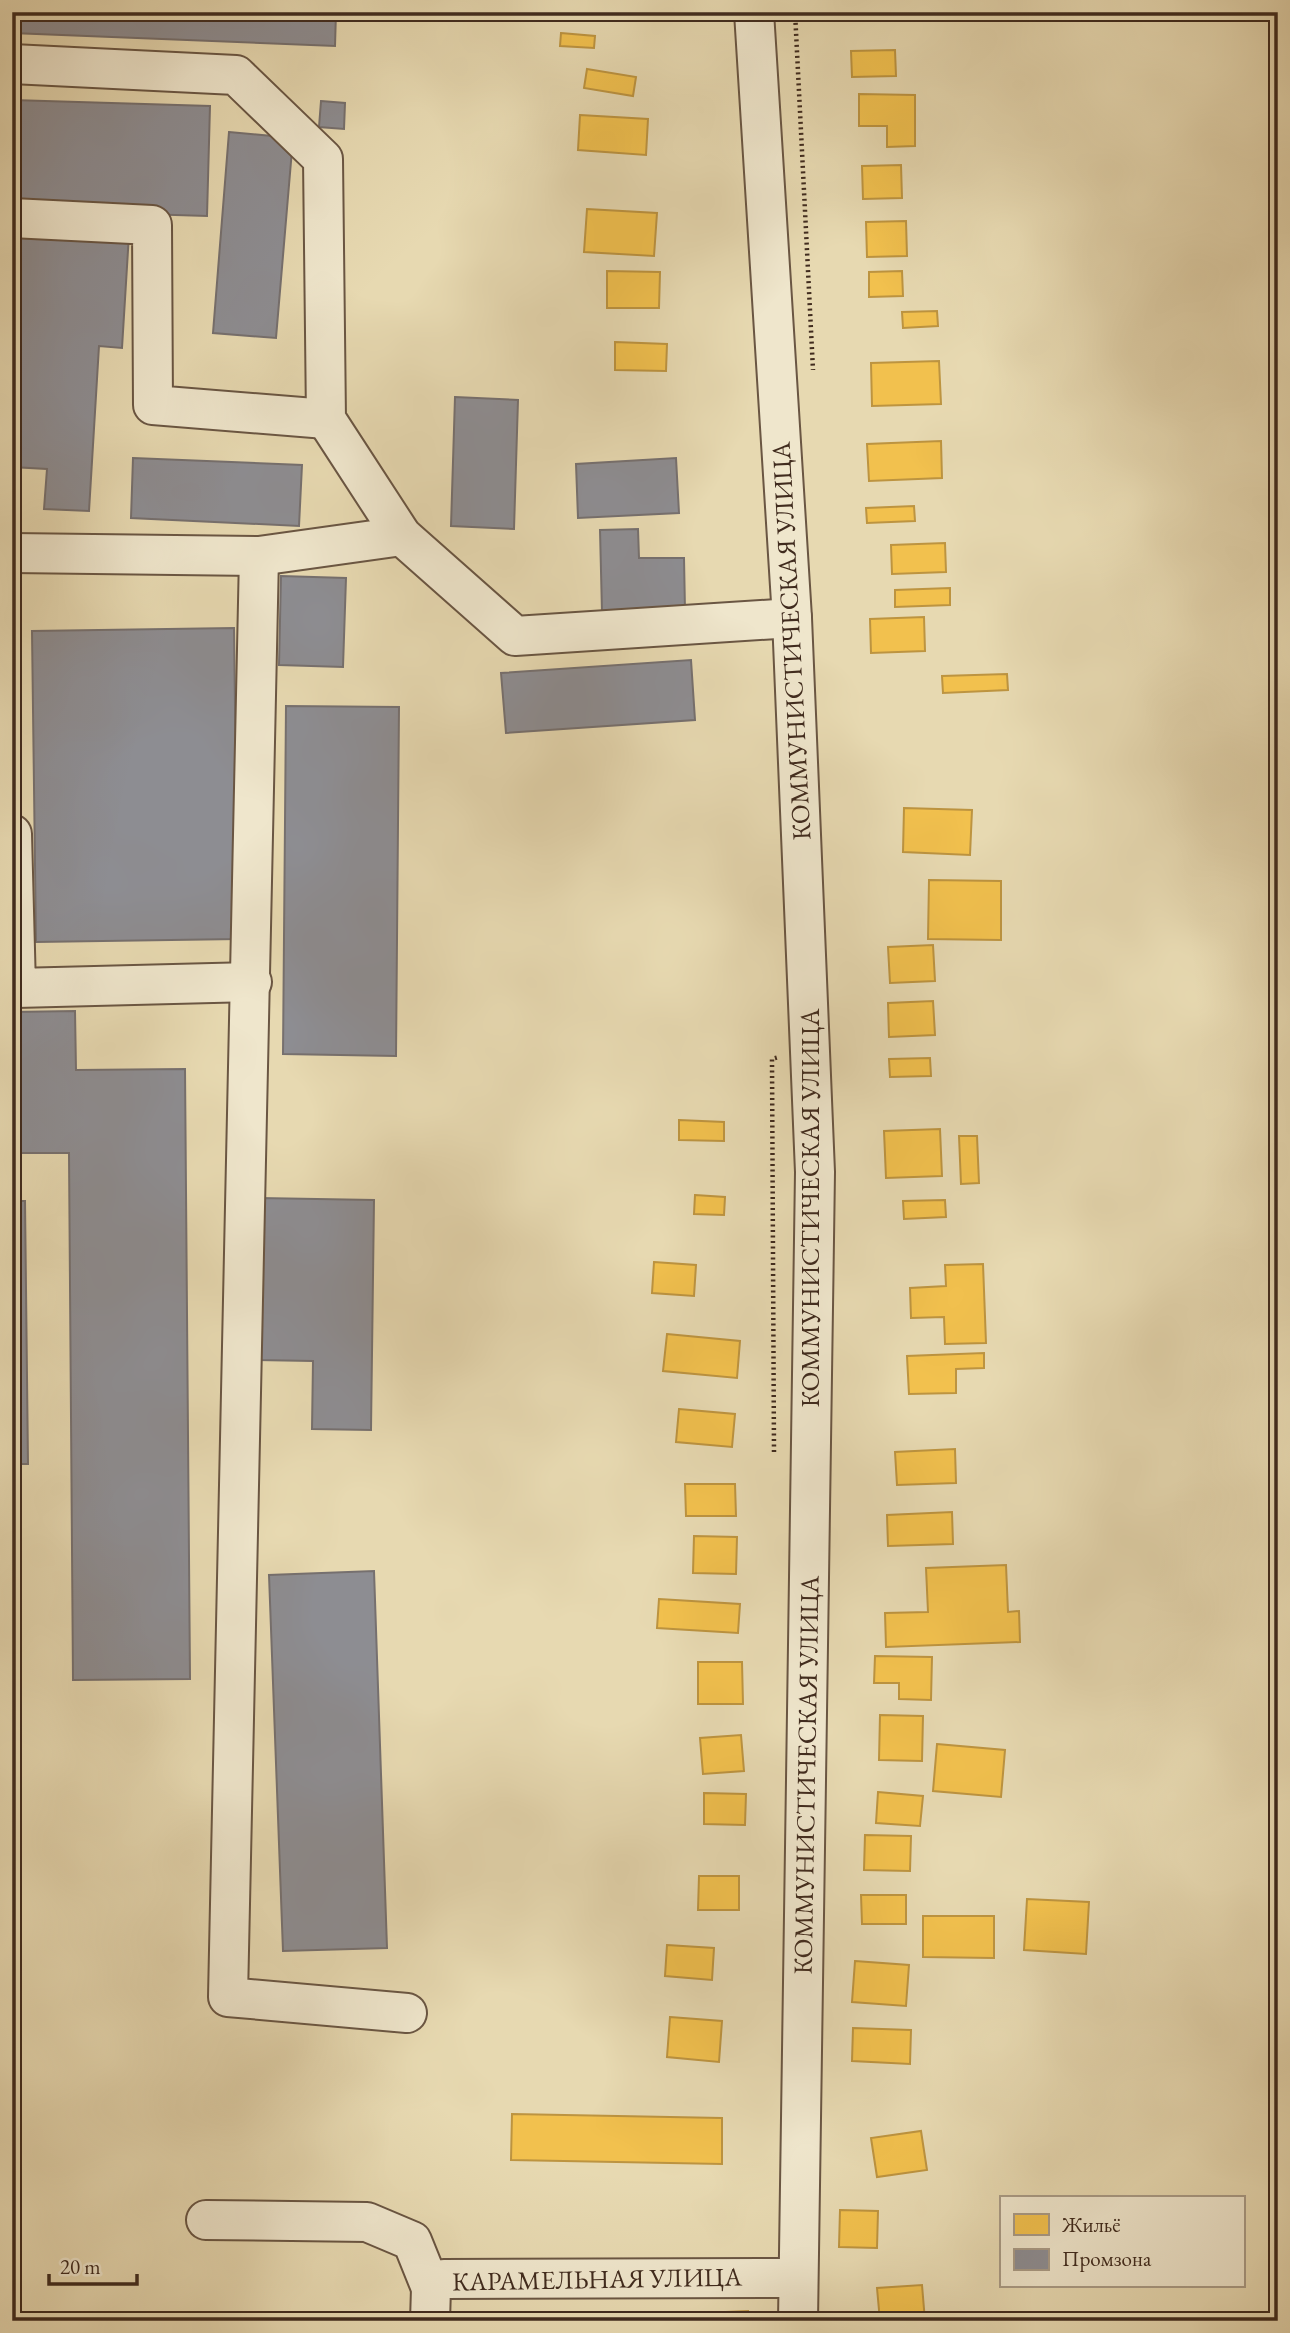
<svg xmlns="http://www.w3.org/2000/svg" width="1290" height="2333" font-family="'EB Garamond',serif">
  <rect width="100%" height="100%" fill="#e7d9b1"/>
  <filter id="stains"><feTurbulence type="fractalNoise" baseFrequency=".00286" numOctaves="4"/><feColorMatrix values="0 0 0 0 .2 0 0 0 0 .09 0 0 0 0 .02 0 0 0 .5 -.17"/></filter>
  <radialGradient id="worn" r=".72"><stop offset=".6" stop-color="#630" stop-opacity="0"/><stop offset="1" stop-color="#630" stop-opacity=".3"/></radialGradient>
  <g fill="#f2c14e" stroke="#bd9440" stroke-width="2">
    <path d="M 569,12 L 638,12 L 637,18 Z"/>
    <path d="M 561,33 L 595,36 L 594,48 L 560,46 Z"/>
    <path d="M 895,50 L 896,76 L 852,77 L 851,51 Z"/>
    <path d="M 587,69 L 636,77 L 633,96 L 584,88 Z"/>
    <path d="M 859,94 L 915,95 L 915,146 L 887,147 L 887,126 L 859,126 Z"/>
    <path d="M 580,115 L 648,119 L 646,155 L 578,150 Z"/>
    <path d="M 901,165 L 902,198 L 863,199 L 862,166 Z"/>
    <path d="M 587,209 L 657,213 L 654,256 L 584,252 Z"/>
    <path d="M 906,221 L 907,256 L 867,257 L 866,222 Z"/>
    <path d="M 607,271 L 660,272 L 659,308 L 607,308 Z"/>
    <path d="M 902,271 L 903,296 L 869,297 L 869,272 Z"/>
    <path d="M 937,311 L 938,326 L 903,328 L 902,312 Z"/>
    <path d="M 615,342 L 667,344 L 666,371 L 615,370 Z"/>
    <path d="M 939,361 L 941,404 L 872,406 L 871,363 Z"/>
    <path d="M 941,441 L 942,478 L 869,481 L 867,444 Z"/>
    <path d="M 914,506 L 915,521 L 867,523 L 866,508 Z"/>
    <path d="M 945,543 L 946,572 L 892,574 L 891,545 Z"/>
    <path d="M 950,588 L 950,605 L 895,607 L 895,590 Z"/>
    <path d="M 924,617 L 925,651 L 871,653 L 870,619 Z"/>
    <path d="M 1007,674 L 1008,690 L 943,693 L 942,676 Z"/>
    <path d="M 904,808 L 972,810 L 970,855 L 903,852 Z"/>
    <path d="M 929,880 L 1001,881 L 1001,940 L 928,939 Z"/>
    <path d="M 933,945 L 935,981 L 890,983 L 888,947 Z"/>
    <path d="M 933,1001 L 935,1035 L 889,1037 L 888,1003 Z"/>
    <path d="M 930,1058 L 931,1076 L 890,1077 L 889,1059 Z"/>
    <path d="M 679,1120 L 724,1122 L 724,1141 L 679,1140 Z"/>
    <path d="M 940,1129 L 942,1176 L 886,1178 L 884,1131 Z"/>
    <path d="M 959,1136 L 977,1136 L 979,1183 L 961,1184 Z"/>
    <path d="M 695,1195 L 725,1197 L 724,1215 L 694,1214 Z"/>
    <path d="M 945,1200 L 946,1217 L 904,1219 L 903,1201 Z"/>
    <path d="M 654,1262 L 696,1265 L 694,1296 L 652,1293 Z"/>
    <path d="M 983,1264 L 986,1343 L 945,1344 L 944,1317 L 911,1318 L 910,1288 L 946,1286 L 945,1265 Z"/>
    <path d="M 667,1334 L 740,1341 L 737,1378 L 663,1371 Z"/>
    <path d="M 984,1353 L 984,1368 L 956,1369 L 956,1393 L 909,1394 L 907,1356 Z"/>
    <path d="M 679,1409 L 735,1414 L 732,1447 L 676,1442 Z"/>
    <path d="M 955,1449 L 956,1483 L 897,1485 L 895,1452 Z"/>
    <path d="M 685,1484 L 735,1484 L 736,1516 L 686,1516 Z"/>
    <path d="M 952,1512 L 953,1544 L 888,1546 L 887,1515 Z"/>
    <path d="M 694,1536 L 737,1537 L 736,1574 L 693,1573 Z"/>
    <path d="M 1006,1565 L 1008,1612 L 1019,1611 L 1020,1642 L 886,1647 L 885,1613 L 928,1612 L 926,1568 Z"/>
    <path d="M 659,1599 L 740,1604 L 738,1633 L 657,1628 Z"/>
    <path d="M 875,1656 L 932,1657 L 931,1700 L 899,1699 L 899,1683 L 874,1683 Z"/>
    <path d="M 698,1662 L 742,1662 L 743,1704 L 698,1704 Z"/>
    <path d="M 880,1715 L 923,1716 L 922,1761 L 879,1760 Z"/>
    <path d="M 741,1735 L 744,1771 L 703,1774 L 700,1738 Z"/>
    <path d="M 937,1744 L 1005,1750 L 1001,1797 L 933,1791 Z"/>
    <path d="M 878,1792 L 923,1796 L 920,1826 L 876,1823 Z"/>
    <path d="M 704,1793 L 746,1794 L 745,1825 L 704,1824 Z"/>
    <path d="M 865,1835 L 911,1836 L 910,1871 L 864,1870 Z"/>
    <path d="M 699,1876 L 739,1876 L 739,1910 L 698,1910 Z"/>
    <path d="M 861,1895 L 906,1895 L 906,1924 L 862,1924 Z"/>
    <path d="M 1027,1899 L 1089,1902 L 1086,1954 L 1024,1950 Z"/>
    <path d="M 923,1916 L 994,1916 L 994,1958 L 923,1957 Z"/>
    <path d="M 667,1945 L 714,1948 L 712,1980 L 665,1976 Z"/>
    <path d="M 855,1961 L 909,1965 L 906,2006 L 852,2002 Z"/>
    <path d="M 670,2017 L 722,2021 L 719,2062 L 667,2057 Z"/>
    <path d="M 853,2028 L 911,2030 L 910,2064 L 852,2061 Z"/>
    <path d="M 512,2114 L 722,2118 L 722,2164 L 511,2160 Z"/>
    <path d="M 921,2131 L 927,2170 L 877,2177 L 871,2138 Z"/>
    <path d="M 840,2210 L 878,2211 L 877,2248 L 839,2247 Z"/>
    <path d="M 922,2285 L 925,2321 L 880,2321 L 877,2288 Z"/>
    <path d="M 748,2311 L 748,2321 L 704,2321 L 703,2313 Z"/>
  </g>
  <g fill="#8d8d92" stroke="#76706f" stroke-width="2">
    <path d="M 12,12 L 336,12 L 335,46 L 12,33 Z"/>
    <path d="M 12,100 L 210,106 L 207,216 L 12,210 Z"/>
    <path d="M 321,101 L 345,103 L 344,129 L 319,127 Z"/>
    <path d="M 229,132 L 293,138 L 276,338 L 213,333 Z"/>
    <path d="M 12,227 L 129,234 L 122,348 L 99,346 L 89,511 L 44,509 L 47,469 L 12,467 Z"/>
    <path d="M 455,397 L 518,400 L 514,529 L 451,526 Z"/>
    <path d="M 133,458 L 302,465 L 299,526 L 131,518 Z"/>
    <path d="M 676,458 L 679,513 L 578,518 L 576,464 Z"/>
    <path d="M 638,529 L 639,558 L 684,558 L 685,611 L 602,612 L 600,530 Z"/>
    <path d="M 281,576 L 346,578 L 343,667 L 279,665 Z"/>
    <path d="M 234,628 L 238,939 L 36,942 L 32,631 Z"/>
    <path d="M 691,660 L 695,720 L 506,733 L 501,673 Z"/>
    <path d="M 286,706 L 399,707 L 396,1056 L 283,1054 Z"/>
    <path d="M 75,1011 L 76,1070 L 185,1069 L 190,1679 L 73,1680 L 69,1153 L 12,1153 L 12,1012 Z"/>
    <path d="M 259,1198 L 374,1200 L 371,1430 L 312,1429 L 313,1361 L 257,1360 Z"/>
    <path d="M 12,1201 L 25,1201 L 28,1464 L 12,1464 Z"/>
    <path d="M 374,1571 L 387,1948 L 283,1951 L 269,1575 Z"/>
  </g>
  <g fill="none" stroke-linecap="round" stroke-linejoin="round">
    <defs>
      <g id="minor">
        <path d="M 754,12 L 792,618 L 815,1172 L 798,2321"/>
        <path d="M 12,64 L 236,75 L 323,159 L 326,419 L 402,536 L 515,636 L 792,618"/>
        <path d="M 12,218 L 152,225 L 153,405 L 326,419"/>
        <path d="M 12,553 L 259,556 L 402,536"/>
        <path d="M 259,556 L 228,1997 L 407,2013"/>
        <path d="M 12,834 L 16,988 L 252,982"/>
        <path d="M 206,2220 L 367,2222 L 412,2241 L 431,2288"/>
        <path d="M 430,2321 L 431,2288 L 444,2279 L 798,2278"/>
      </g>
    </defs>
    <use href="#minor" stroke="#6a5643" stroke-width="42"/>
    <g stroke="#402b1e" stroke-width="4.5" stroke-dasharray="2 3.5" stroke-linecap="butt">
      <path d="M 795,12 L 813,370"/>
      <path d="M 774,1452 L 772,1059 L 779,1057"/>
    </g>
    <use href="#minor" stroke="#efe6cc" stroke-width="38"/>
  </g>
  <g text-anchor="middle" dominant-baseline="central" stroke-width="7" stroke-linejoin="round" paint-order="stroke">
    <g font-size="26" fill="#402b1e" stroke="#efe6cc">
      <text transform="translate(791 641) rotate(-93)">КОММУНИСТИЧЕСКАЯ УЛИЦА</text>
      <text transform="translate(810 1208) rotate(-90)">КОММУНИСТИЧЕСКАЯ УЛИЦА</text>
      <text transform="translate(806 1775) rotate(-89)">КОММУНИСТИЧЕСКАЯ УЛИЦА</text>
      <text transform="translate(597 2279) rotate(-1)">КАРАМЕЛЬНАЯ УЛИЦА</text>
    </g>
  </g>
  <rect width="1290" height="2333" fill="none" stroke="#e7d9b1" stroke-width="42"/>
  <rect x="14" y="14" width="1262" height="2305" fill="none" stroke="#402b1e" stroke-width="3.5"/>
  <rect x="21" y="21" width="1248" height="2291" fill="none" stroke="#402b1e" stroke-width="2"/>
  <rect x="1000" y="2196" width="245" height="91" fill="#efe6cc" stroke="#a99b86" stroke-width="2"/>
  <rect x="1014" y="2214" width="35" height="21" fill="#f2c14e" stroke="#a99b86" stroke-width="2"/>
  <text x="1062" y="2232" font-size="21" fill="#402b1e">Жильё</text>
  <rect x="1014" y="2249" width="35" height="21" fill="#8d8d92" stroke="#a99b86" stroke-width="2"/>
  <text x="1062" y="2266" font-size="21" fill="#402b1e">Промзона</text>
  <path d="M49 2274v10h88v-10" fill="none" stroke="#402b1e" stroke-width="3.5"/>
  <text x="60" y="2274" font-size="21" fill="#402b1e" stroke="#efe6cc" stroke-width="5" paint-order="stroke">20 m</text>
  <rect width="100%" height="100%" filter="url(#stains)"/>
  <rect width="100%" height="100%" fill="url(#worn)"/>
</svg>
